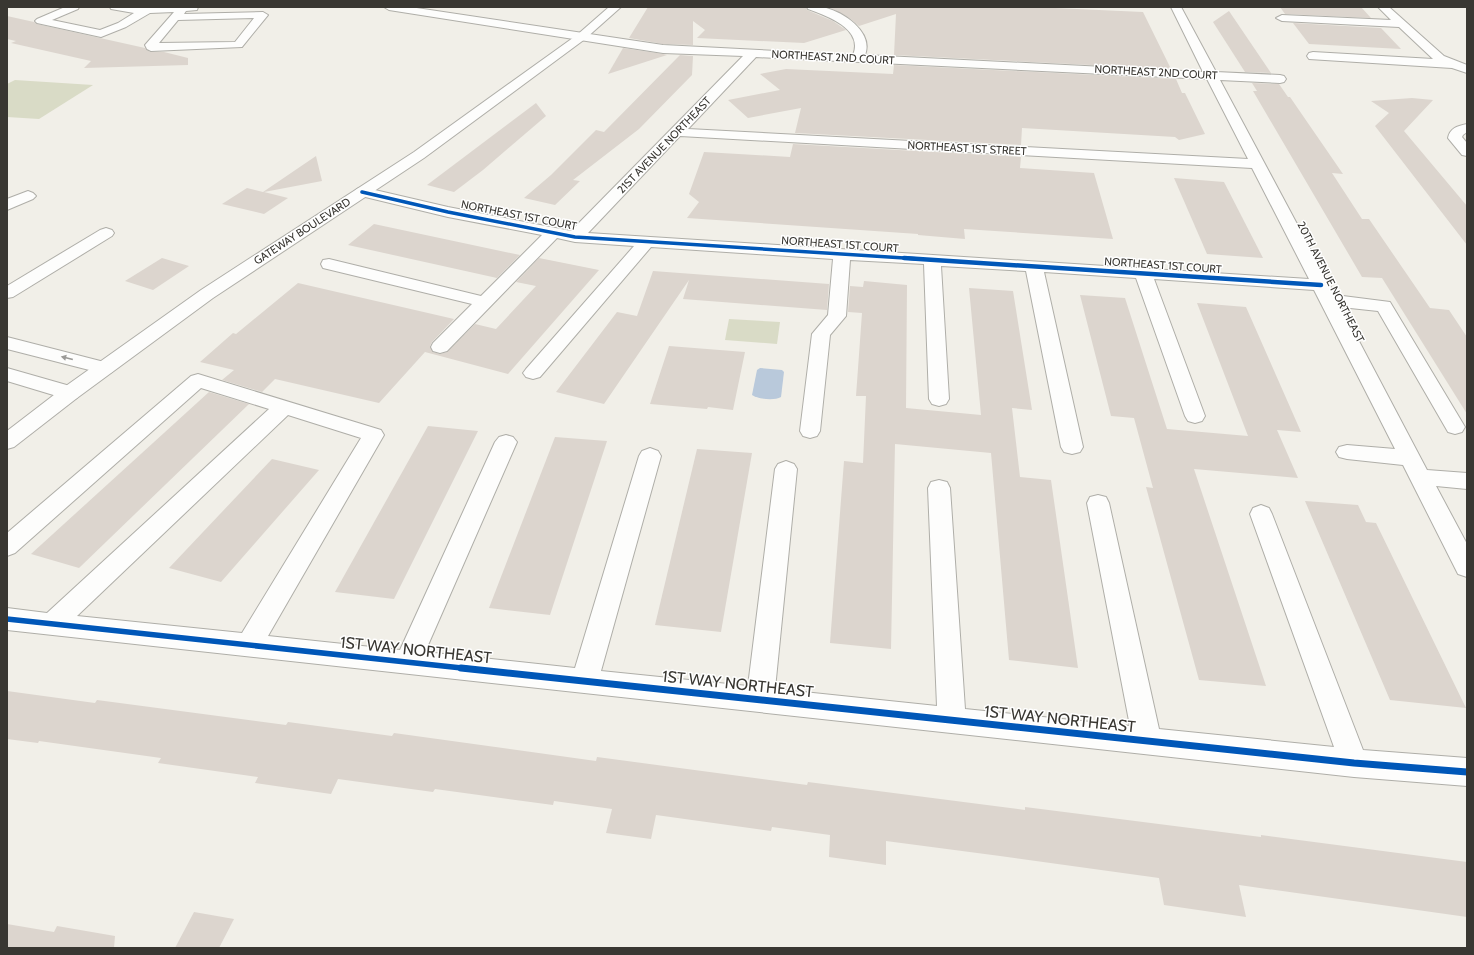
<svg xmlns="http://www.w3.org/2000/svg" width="1474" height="955" font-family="Cabin,sans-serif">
  <rect width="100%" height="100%" fill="#f1efe8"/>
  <g fill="#d9dbc6">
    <path d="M 15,80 L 93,85 L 39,119 L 7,117 L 7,84 Z"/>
    <path d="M 729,319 L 780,322 L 777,344 L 725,340 Z"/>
  </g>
  <path fill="#b9c9db" d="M 760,368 L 782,370 L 784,372 L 781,397 C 774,401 758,399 752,395 L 757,370 Z"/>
  <g fill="#dcd5ce">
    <path d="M 648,7 L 806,7 L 807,10 L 833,21 L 846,30 L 804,43 L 697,38 L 705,30 L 693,21 L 693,45 L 663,44 L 629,38 Z"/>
    <path d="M 828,7 L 1033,7 L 1143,12 L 1171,69 L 894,55 L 896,14 L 859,26 L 848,17 Z"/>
    <path d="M 1280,7 L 1361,7 L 1371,18 L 1285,14 Z"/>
    <path d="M 1229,11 L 1271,73 L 1245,72 L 1213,22 Z"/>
    <path d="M 7,16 L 34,22 L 37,24 L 145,48 L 150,52 L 164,52 L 188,58 L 188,65 L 84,68 L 91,61 L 11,43 L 16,41 L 7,39 Z"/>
    <path d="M 1293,23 L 1381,28 L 1401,49 L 1309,44 Z"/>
    <path d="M 623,48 L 663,54 L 667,55 L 608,74 Z"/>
    <path d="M 680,55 L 693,56 L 692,75 L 639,129 L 573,180 L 580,181 L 555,205 L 524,198 L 551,175 L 596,130 L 604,132 Z"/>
    <path d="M 894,65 L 1176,79 L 1182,93 L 1185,93 L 1205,134 L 1179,140 L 1175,137 L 1022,128 L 1021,145 L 795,133 L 801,108 L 748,118 L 728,100 L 780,90 L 760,74 L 786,69 L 893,74 Z"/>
    <path d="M 1252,83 L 1279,84 L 1288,97 L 1290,97 L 1343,174 L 1332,173 L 1362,219 L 1369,219 L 1430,308 L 1449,310 L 1467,337 L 1467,414 L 1382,278 L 1362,277 L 1253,91 L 1257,91 Z"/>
    <path d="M 1412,98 L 1433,100 L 1404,131 L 1467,206 L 1467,245 L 1375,126 L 1389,113 L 1371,101 Z"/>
    <path d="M 536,103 L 546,116 L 483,170 L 454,192 L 427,185 Z"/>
    <path d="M 793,144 L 1021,157 L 1020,168 L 1094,173 L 1113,239 L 964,229 L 965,239 L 918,235 L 918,234 L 687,218 L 699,202 L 689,194 L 704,152 L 790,157 Z"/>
    <path d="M 316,156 L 322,181 L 264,192 L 288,198 L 264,214 L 222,204 L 247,188 L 263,192 Z"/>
    <path d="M 1174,178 L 1224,182 L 1263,258 L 1207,254 Z"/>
    <path d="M 374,224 L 520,255 L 497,278 L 348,245 Z"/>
    <path d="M 162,258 L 189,266 L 153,290 L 125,281 Z"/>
    <path d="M 539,258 L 599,270 L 508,374 L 425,352 L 379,403 L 275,379 L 262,392 L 222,380 L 234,370 L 200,362 L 233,333 L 236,334 L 298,283 L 454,319 L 432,342 L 430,346 L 433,352 L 440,354 L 447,352 L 475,324 L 496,329 L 536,286 L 516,282 Z"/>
    <path d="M 653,271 L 829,284 L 827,310 L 683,299 L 689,280 L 604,404 L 556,392 L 617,312 L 637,316 Z"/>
    <path d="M 864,281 L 907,285 L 906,408 L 981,415 L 969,288 L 1013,291 L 1032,410 L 1012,408 L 1020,477 L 1051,480 L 1078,668 L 1009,660 L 991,453 L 895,444 L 891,649 L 830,643 L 844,461 L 863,463 L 866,396 L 856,396 L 862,313 L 848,312 L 850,286 L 863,287 Z"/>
    <path d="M 1080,295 L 1125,298 L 1167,429 L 1248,436 L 1197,303 L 1246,307 L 1301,432 L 1277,430 L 1298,478 L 1194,469 L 1266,686 L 1199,680 L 1146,487 L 1153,488 L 1134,418 L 1111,416 Z"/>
    <path d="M 669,346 L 745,352 L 733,410 L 708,407 L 707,409 L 650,404 Z"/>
    <path d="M 209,392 L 249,404 L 79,568 L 31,554 Z"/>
    <path d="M 428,426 L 478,431 L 394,599 L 335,592 Z"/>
    <path d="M 555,437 L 607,441 L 550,615 L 489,608 Z"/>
    <path d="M 697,449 L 752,453 L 721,632 L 655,625 Z"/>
    <path d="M 272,459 L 319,470 L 221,582 L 169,568 Z"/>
    <path d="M 1305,501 L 1358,505 L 1366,522 L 1376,523 L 1466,708 L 1390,700 Z"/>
    <path d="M 7,691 L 95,703 L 97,700 L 286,725 L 288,722 L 392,736 L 394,733 L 596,761 L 597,757 L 807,785 L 808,782 L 1025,810 L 1025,807 L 1261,837 L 1261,835 L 1467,862 L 1467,917 L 1239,885 L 1246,917 L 1164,905 L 1159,878 L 1000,856 L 886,841 L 886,865 L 829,857 L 830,835 L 772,827 L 771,831 L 656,815 L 651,839 L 606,833 L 612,809 L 554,801 L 553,805 L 435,789 L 433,792 L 338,779 L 331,794 L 255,783 L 258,777 L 158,763 L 161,758 L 39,741 L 38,743 L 7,739 Z"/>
    <path d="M 194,912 L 234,919 L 219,948 L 175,948 Z"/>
    <path d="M 7,924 L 54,932 L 57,926 L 115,936 L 114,948 L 7,948 Z"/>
  </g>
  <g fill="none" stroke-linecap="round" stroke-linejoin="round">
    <defs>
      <g id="minor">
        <path d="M 65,7 L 79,7 L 78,9 L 52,20 L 100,30 L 118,23 L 134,13 L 111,9 L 110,7 L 198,7 L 197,10 L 186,11 L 184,14 L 263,12 L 268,15 L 242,47 L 151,51 L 147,49 L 145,45 L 174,12 L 150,13 L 126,27 L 101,37 L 37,23 L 35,21 L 37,19 ZM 254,18 L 235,42 L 159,43 L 178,20 Z"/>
        <path d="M 384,7 L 410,7 L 663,45 L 853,55 C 864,29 827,16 808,9 L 807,7 C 812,7 818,6 822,7 C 843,11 874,32 865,55 L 1203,72 L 1171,7 L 1181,7 L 1216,72 L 1280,75 L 1284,76 L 1286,79 L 1284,82 L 1280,83 L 1220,80 L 1335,295 L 1390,302 L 1465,427 L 1462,432 L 1455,434 L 1448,432 L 1378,311 L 1341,307 L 1427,470 L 1467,473 L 1467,489 L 1436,486 L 1467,544 L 1467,577 L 1458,574 L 1403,465 L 1347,459 L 1339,457 L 1336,452 L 1339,447 L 1347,445 L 1395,449 L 1314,290 L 1154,279 L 1205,416 L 1202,421 L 1195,423 L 1188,421 L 1185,416 L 1136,278 L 1044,272 L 1083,447 L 1080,452 L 1072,454 L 1064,452 L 1061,447 L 1026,271 L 941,266 L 949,399 L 946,404 L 939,406 L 932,404 L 929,399 L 924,264 L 850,260 L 846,316 L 830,335 L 820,431 L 817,436 L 810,438 L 803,436 L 800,431 L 812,334 L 828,315 L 833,259 L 651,247 L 540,377 L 533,379 L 526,377 L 523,373 L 526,369 L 634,246 L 575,242 L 557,238 L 447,351 L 440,353 L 433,351 L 431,347 L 433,343 L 472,304 L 323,268 L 321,264 L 323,260 L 329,259 L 481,296 L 542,235 L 448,217 L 357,195 L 354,192 L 357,189 L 362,187 L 448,207 L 571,231 L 743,56 L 663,53 L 389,10 ZM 756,57 L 1207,79 L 1248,159 L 688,129 ZM 680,136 L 1252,168 L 1309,279 L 588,233 Z"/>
        <path d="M 1378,7 L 1389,7 L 1444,56 L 1467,65 L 1467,73 L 1452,68 L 1309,59 L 1307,56 L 1309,53 L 1313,52 L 1433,59 L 1399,27 L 1282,21 L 1276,18 L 1282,15 L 1391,20 Z"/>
        <path d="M 1467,124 L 1467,132 L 1463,135 L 1462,137 L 1467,143 L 1467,156 L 1462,155 L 1448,138 C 1450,128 1457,126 1467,124 Z"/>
        <path d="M 28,191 L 33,193 L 36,196 L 33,199 L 7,210 L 7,199 Z"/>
        <path d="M 106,228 L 112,230 L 114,233 L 112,236 L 13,297 L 7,298 L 7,286 L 100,230 Z"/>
        <path d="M 7,337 L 112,364 L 115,368 L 112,372 L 105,374 L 7,349 Z"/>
        <path d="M 7,368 L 77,388 L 80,393 L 77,398 L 70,400 L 7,381 Z"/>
        <path d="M 198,374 L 381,430 L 384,435 L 268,636 L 400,650 L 495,442 L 499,437 L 506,435 L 513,437 L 517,442 L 425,652 L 575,668 L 639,456 L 642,451 L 650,448 L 658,451 L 661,456 L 601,671 L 748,686 L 775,469 L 778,464 L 786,461 L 794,464 L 797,469 L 775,689 L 937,706 L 928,488 L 931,482 L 939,480 L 947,482 L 950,488 L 965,709 L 1130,726 L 1087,503 L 1090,497 L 1098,495 L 1106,497 L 1109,503 L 1159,729 L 1334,747 L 1250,514 L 1253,508 L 1261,505 L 1269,508 L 1272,514 L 1363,750 L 1467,758 L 1467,786 L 1354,777 L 7,630 L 7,608 L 47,613 L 269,409 L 201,388 L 15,553 L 7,556 L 7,533 L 191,376 ZM 288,415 L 361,438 L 242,633 L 77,616 Z"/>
      </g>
      <path id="major" d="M 609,7 L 621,7 L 585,39 L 424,158 L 213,298 L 77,398 L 14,447 L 7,449 L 7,431 L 63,388 L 201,290 L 414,152 L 577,35 Z"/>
    </defs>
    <use href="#minor" stroke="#afaea8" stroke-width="2"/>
    <use href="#major" stroke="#afaea8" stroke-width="2"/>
    <use href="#minor" fill="#fdfdfc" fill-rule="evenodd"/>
    <use href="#major" fill="#fdfdfc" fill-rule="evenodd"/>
    <defs>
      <path id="cycleway-far3" d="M 362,192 L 448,212 L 575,237 L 920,259"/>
      <path id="cycleway-far2" d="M 904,258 L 1321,285"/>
      <path id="cycleway-far1" d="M 7,619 L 471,669"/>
      <path id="cycleway" d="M 461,668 L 1354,763 L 1467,772"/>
    </defs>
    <use href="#cycleway-far3" stroke="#fff" stroke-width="5"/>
    <use href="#cycleway-far2" stroke="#fff" stroke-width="6"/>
    <use href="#cycleway-far1" stroke="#fff" stroke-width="8"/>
    <use href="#cycleway" stroke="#fff" stroke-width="10"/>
    <use href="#cycleway-far3" stroke="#0057b8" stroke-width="3.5"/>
    <use href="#cycleway-far2" stroke="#0057b8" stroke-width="4.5"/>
    <use href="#cycleway-far1" stroke="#0057b8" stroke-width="5.5"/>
    <use href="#cycleway" stroke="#0057b8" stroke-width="7"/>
  </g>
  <defs><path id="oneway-solid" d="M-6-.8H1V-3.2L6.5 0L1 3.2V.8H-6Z"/></defs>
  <use fill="#9b9a97" href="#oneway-solid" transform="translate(67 358) rotate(-166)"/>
  <g text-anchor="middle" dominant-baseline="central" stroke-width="3" stroke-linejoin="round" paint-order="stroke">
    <g font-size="11" fill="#393732" stroke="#fff">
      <text transform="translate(833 57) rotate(3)">NORTHEAST 2ND COURT</text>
      <text transform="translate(1156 72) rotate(3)">NORTHEAST 2ND COURT</text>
      <text transform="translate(664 145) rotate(-46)">21ST AVENUE NORTHEAST</text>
      <text transform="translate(967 148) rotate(3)">NORTHEAST 1ST STREET</text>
      <text transform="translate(519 215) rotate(11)">NORTHEAST 1ST COURT</text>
      <text transform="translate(302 231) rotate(-33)">GATEWAY BOULEVARD</text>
      <text transform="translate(840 244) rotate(4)">NORTHEAST 1ST COURT</text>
      <text transform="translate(1163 265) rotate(4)">NORTHEAST 1ST COURT</text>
      <text transform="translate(1331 282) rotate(63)">20TH AVENUE NORTHEAST</text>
    </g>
    <g font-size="16" fill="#393732" stroke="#fff">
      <text transform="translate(416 650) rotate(6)">1ST WAY NORTHEAST</text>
      <text transform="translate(738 684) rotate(6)">1ST WAY NORTHEAST</text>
      <text transform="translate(1060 719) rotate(6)">1ST WAY NORTHEAST</text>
    </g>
  </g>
  <rect width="1474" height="955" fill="none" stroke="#393732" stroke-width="16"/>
</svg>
